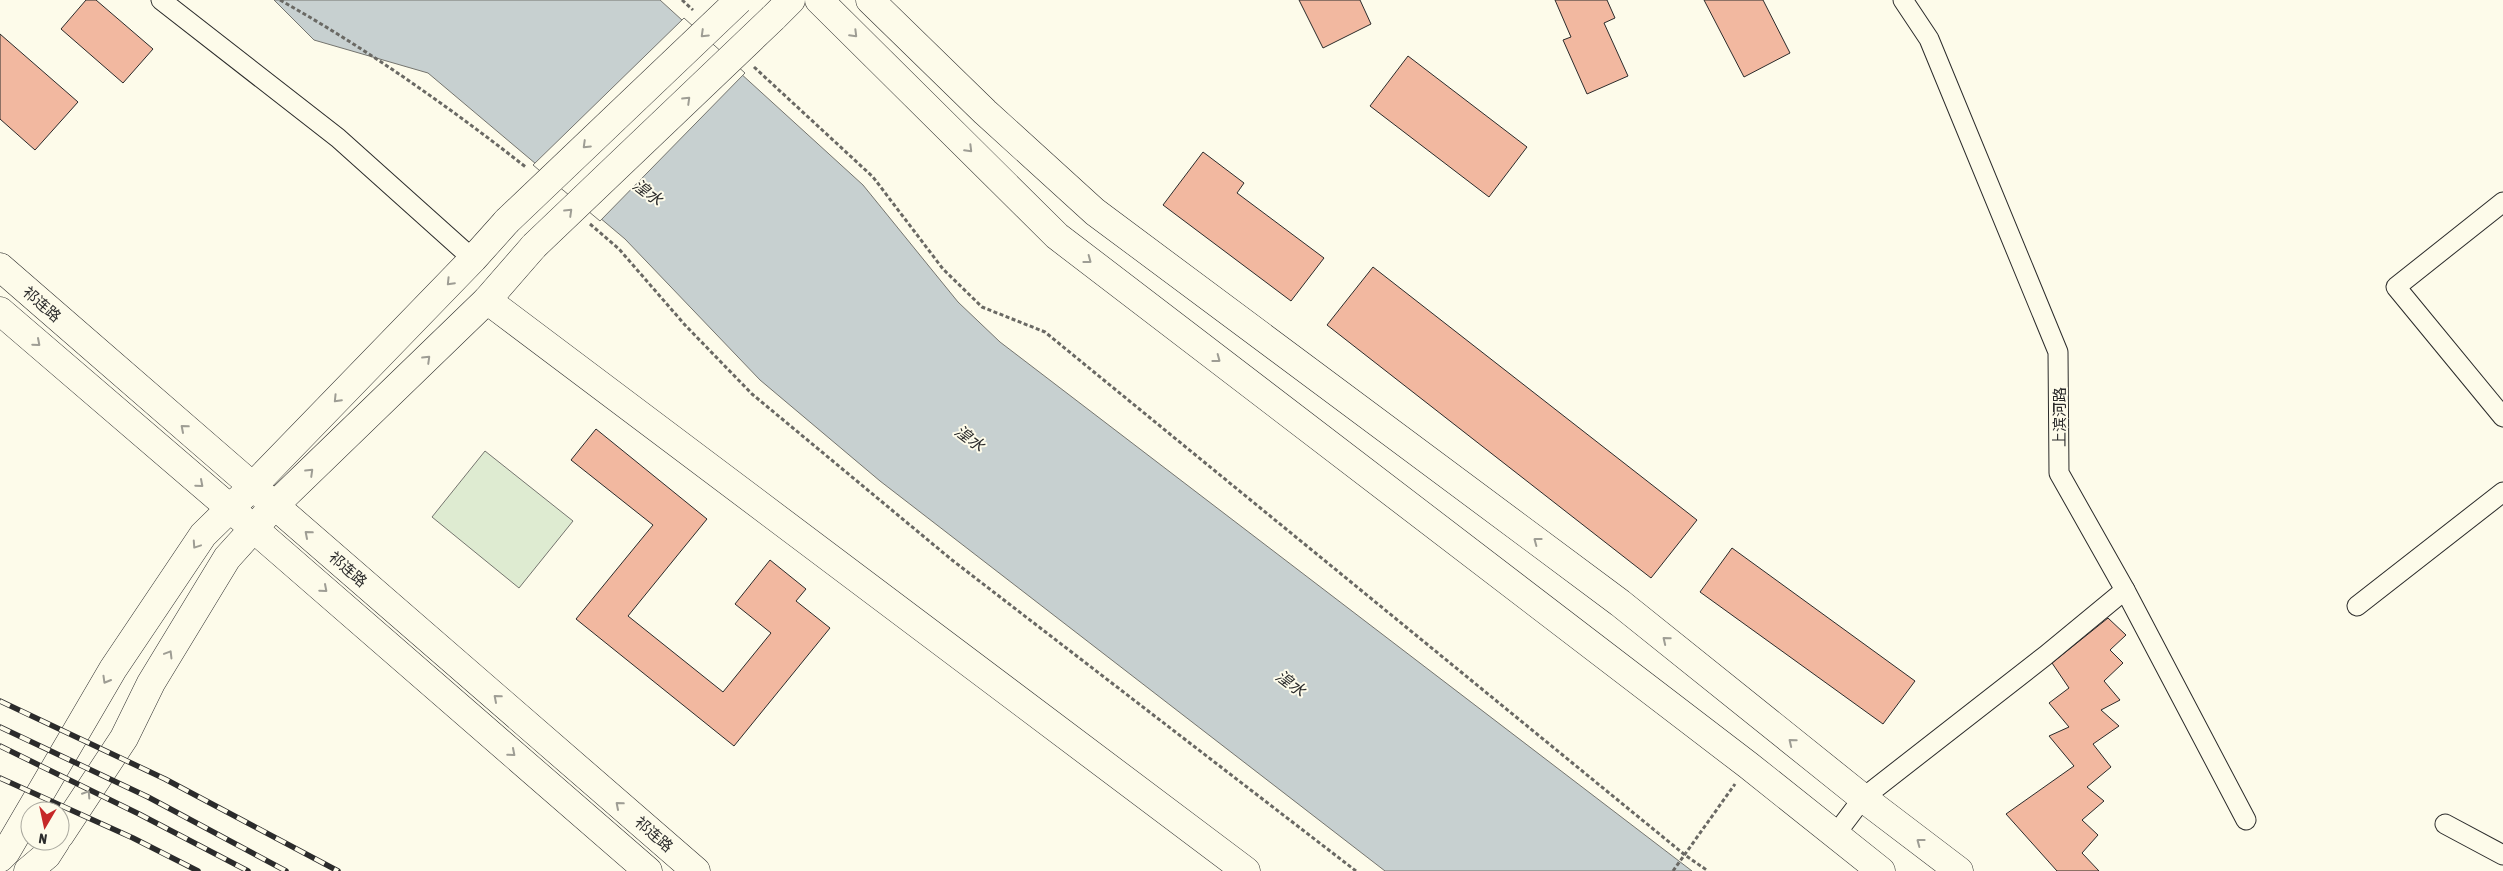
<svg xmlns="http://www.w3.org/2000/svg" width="2503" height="871" font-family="'Asap Condensed','Noto Sans SC',sans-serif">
  <rect width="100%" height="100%" fill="#fdfbea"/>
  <path fill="#deebd1" stroke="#74746e" d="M 485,451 L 573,521 L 519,588 L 432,517 Z"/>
  <path fill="#c7d0d0" stroke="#74746e" d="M 274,0 L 660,0 L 863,185 L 958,302 L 1000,342 L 1692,871 L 1385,871 L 880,481 L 760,380 L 625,239 L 428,73 L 314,40 Z"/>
  <path fill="#fdfbea" stroke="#74746e" d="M 684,18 L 745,73 L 600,221 L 533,165 Z"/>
  <g fill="#f2b8a0" stroke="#2b2b2b">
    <path d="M 86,0 L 96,0 L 153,49 L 123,83 L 61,29 Z"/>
    <path d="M 1299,0 L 1360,0 L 1371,24 L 1323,48 Z"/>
    <path d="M 1555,0 L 1607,0 L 1615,18 L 1604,23 L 1628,76 L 1587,94 L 1563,40 L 1571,37 Z"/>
    <path d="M 1704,0 L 1763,0 L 1790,53 L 1744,77 Z"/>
    <path d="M 0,34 L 78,102 L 35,150 L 0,119 Z"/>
    <path d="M 1408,56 L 1527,147 L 1489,197 L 1370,106 Z"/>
    <path d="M 1203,152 L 1244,183 L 1237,193 L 1324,258 L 1291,301 L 1163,205 Z"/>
    <path d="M 1373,267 L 1697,520 L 1651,578 L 1327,325 Z"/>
    <path d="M 596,429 L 707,519 L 628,616 L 723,692 L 771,633 L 735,604 L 770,560 L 806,589 L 796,601 L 830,628 L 734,746 L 576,619 L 653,525 L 571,460 Z"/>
    <path d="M 1732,548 L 1915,681 L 1883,724 L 1700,592 Z"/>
    <path d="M 2108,618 L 2126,635 L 2110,650 L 2123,663 L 2104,681 L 2120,700 L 2101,710 L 2119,726 L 2093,744 L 2111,767 L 2087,787 L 2104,801 L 2082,820 L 2098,835 L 2082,853 L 2099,871 L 2057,871 L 2006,814 L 2074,766 L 2049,736 L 2069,727 L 2049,703 L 2069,688 L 2052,663 Z"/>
  </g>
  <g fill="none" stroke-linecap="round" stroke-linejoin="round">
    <defs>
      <g id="street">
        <path d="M 161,0 L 338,138 L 473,259"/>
        <path d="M 1903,0 L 1929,39 L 2058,352 L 2059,473 L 2125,590 L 2246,820"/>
        <path d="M 2503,202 L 2396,287 L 2503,417"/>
        <path d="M 2357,606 L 2503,492"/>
        <path d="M 2445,824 L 2503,855"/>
        <path d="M 1835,835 L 1863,798 L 2045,656 L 2125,590"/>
      </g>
      <g id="secondary">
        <path d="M 819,0 L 1057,236 L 1748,765 L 1881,871"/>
        <path d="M 870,0 L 985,112 L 1095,212 L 1620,603 L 1863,798 L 1959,871"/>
        <path d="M 773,18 L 791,0"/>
        <path d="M 487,300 L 1246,871"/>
        <path d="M 60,835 L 124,738 L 151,683 L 227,558 L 275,505 L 487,300 L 534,246"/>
        <path d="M 0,858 L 6,852 L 113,669 L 203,535 L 252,487 L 473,259 L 507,221"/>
        <path d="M 28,871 L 47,855 L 56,841"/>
      </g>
      <g id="highway">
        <path d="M 0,267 L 696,871"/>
        <path d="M 0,311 L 253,528 L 648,871"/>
      </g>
    </defs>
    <use href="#street" stroke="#2b2b2b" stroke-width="21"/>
    <use href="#secondary" stroke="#2b2b2b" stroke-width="29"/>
    <use href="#highway" stroke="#2b2b2b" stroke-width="29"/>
    <g stroke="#6a6964" stroke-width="3" stroke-dasharray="4 2.5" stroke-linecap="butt">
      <path d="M 280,0 C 367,49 448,106 527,168"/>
      <path d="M 682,0 L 693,10"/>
      <path d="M 754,67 L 873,177 L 943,269 L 982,307 L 1045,332 L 1685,855 L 1708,871"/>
      <path d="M 590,224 L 619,249 L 685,325 L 752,394 L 952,560 L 1356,871"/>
      <path d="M 1673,871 L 1735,784"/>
    </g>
    <use href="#street" stroke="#fdfbea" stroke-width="19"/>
    <use href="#secondary" stroke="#fdfbea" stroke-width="28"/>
    <use href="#highway" stroke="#fdfbea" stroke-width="28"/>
    <defs>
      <g id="rail">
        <path d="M 0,701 L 165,779 L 338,871"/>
        <path d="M 0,727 L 148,797 L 286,871"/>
        <path d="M 0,746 L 139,814 L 248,871"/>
        <path d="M 0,778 L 133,838 L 198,871"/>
      </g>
    </defs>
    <use href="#rail" stroke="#2b2b2b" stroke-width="5.5"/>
    <use href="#rail" stroke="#fdfbea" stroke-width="4" stroke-dasharray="11" stroke-linecap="butt"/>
    <defs>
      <g id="secondary-bridge">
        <path d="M 507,221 L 739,0"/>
        <path d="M 534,246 L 773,18"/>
      </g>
    </defs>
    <use href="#secondary-bridge" stroke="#2b2b2b" stroke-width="29" stroke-linecap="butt"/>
    <use href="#secondary-bridge" stroke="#fdfbea" stroke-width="28"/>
  </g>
  <defs><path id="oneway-chevron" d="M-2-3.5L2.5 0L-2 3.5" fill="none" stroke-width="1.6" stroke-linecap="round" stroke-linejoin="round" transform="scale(1.25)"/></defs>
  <g stroke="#9e9d94">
    <use href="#oneway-chevron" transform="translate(704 34) rotate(136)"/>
    <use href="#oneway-chevron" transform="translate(854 34) rotate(45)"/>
    <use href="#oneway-chevron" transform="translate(687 100) rotate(-44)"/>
    <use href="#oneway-chevron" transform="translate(586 145) rotate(136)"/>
    <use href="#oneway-chevron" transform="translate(969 149) rotate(45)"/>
    <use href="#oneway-chevron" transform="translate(569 212) rotate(-44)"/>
    <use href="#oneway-chevron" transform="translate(1088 260) rotate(37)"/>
    <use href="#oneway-chevron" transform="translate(450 282) rotate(134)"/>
    <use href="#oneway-chevron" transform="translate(37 343) rotate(41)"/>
    <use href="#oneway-chevron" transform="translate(427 359) rotate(-44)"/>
    <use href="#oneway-chevron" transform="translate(1217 359) rotate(37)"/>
    <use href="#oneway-chevron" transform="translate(337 399) rotate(134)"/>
    <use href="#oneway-chevron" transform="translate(184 428) rotate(-139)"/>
    <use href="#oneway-chevron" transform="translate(310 472) rotate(-44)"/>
    <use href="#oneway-chevron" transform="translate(200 484) rotate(41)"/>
    <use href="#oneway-chevron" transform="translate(308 534) rotate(-139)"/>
    <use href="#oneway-chevron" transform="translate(1537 541) rotate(-143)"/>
    <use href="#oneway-chevron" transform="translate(196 545) rotate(124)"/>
    <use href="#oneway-chevron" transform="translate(324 589) rotate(41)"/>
    <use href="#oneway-chevron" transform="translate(1666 640) rotate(-141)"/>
    <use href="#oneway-chevron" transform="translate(169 654) rotate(-59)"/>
    <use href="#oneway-chevron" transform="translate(106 680) rotate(120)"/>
    <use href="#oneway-chevron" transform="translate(497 698) rotate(-139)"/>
    <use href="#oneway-chevron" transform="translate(1792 742) rotate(-141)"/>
    <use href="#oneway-chevron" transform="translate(512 753) rotate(41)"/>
    <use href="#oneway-chevron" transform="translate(87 794) rotate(-57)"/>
    <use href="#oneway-chevron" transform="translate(619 805) rotate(-139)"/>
    <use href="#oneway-chevron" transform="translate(1920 842) rotate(-143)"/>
  </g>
  <g text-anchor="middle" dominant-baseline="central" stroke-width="4" stroke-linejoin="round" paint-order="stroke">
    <g font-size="15" fill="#2b2b2b" stroke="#fdfbea">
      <text transform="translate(42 304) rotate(41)">祁连路</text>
      <text transform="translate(2059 417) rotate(-90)">上滨河路</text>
      <text transform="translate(348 569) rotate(41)">祁连路</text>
      <text transform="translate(654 834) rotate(41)">祁连路</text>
    </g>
    <g font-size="16" font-style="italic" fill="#2b2b2b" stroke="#fdfbea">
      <text transform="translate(648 192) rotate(37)">湟水</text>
      <text transform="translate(970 438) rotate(37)">湟水</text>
      <text transform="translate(1291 683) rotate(37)">湟水</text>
    </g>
  </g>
  <g transform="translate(45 826) rotate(189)"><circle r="24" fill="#fdfbea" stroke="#a9a89e"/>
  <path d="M0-4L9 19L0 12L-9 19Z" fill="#c62828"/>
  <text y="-8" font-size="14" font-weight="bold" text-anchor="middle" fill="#2b2b2b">N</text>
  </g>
</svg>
